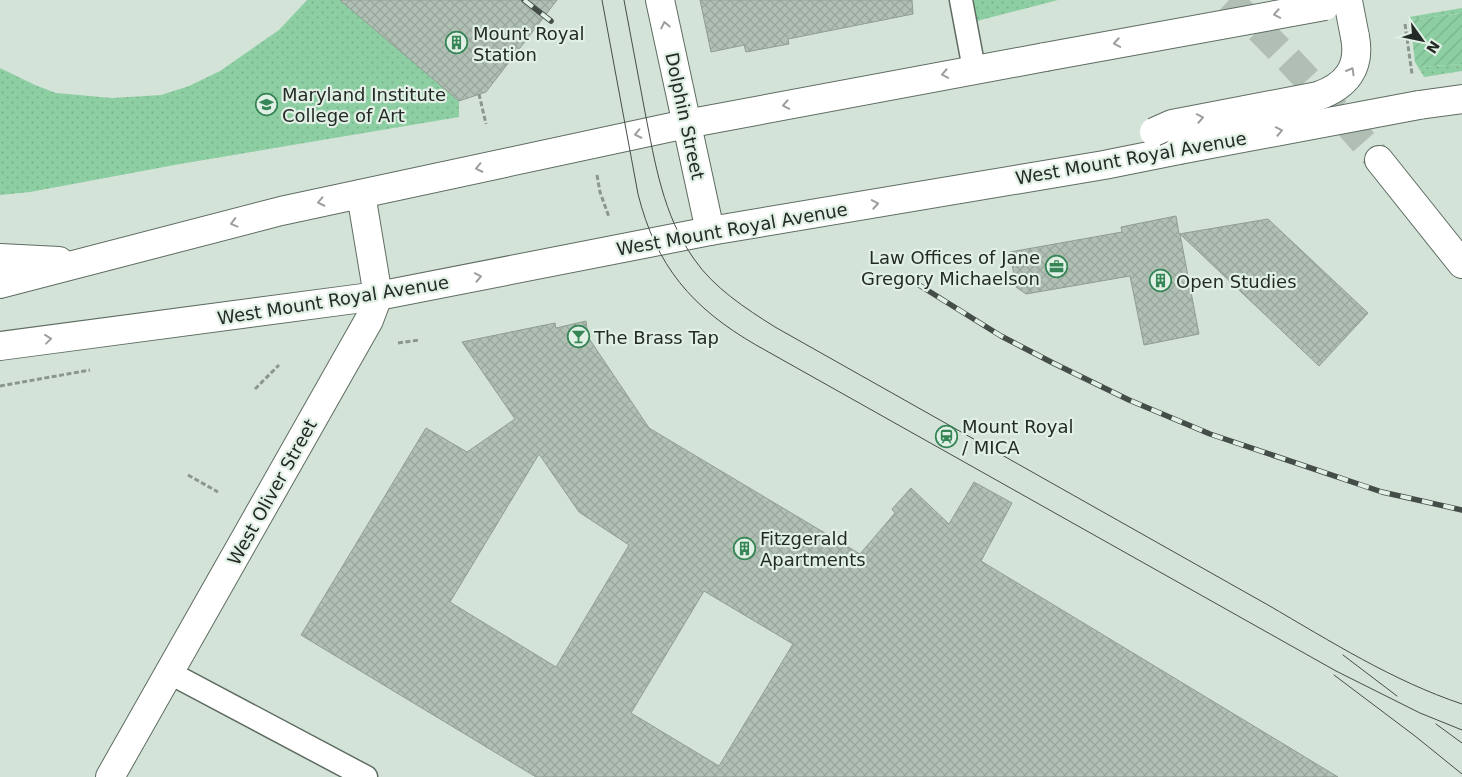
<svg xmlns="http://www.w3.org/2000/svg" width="1462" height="777" font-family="'DejaVu Sans',sans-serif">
  <defs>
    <pattern id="grass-dots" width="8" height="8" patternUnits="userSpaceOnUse" patternTransform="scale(1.25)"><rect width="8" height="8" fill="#8dcfa3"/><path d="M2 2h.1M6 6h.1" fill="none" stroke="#7ab28c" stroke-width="1.8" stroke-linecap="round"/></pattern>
    <pattern id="garden-furrows" width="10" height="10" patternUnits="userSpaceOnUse" patternTransform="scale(1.25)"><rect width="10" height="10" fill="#8dcfa3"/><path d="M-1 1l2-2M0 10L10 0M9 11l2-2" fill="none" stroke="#7ab28c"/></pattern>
    <pattern id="building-cross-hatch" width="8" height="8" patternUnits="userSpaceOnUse" patternTransform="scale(1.25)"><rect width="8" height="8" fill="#b1c0b5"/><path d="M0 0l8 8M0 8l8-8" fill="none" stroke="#98a59c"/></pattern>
  </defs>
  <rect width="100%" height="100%" fill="#d4e3d8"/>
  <g fill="url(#grass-dots)">
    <path d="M 307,0 L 340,0 L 459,101 L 459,117 L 180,164 L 30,192 L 0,195 L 0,68 L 35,85 L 56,93 L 112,98 L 161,95 L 189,86 L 220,71 L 279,30 Z"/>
    <path d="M 973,0 L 1058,0 L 977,21 Z"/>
    <path d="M 1462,8 L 1462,13 L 1410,20 L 1409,17 Z"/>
    <path d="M 1462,64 L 1462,71 L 1424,77 L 1418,67 Z"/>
  </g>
  <path fill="url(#garden-furrows)" d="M 1462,13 L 1462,64 L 1418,67 L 1415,62 L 1410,20 Z"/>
  <g fill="url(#building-cross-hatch)" stroke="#8f9d93" fill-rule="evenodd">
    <path d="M 340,0 L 557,0 L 486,92 L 459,101 Z"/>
    <path d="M 700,0 L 912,0 L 913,14 L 788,39 L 789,44 L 746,52 L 744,45 L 711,52 Z"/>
    <path d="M 1176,216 L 1179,234 L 1268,219 L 1368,313 L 1319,366 L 1180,234 L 1199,334 L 1144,345 L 1130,276 L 1026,294 L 1016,287 L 1010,252 L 1122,232 L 1121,227 Z"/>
    <path d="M 586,321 L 588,337 L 649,428 L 860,554 L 895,513 L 892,509 L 911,488 L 949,524 L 974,482 L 1012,503 L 981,561 L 1338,777 L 536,777 L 301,635 L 426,428 L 467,452 L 515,419 L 462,342 L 555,323 L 556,328 ZM 539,454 L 579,512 L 629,545 L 556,667 L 450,602 ZM 704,591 L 793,644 L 719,766 L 631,713 Z"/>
  </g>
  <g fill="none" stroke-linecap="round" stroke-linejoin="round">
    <path stroke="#b1beb4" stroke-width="28" stroke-dasharray="28 14" stroke-linecap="butt" d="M 1229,0 C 1282,50 1331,104 1379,160"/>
    <defs>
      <g id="lane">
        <path d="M 961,0 L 974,69"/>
        <path d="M 170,673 L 366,777"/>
      </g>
      <g id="street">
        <path d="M 660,0 L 710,231"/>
        <path d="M 110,777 L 369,320 L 378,296 L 361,194"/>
      </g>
      <g id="secondary">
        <path d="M 1348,1 L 1355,37"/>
        <path d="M 1419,105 L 1462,99"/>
        <path d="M 0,258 L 59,261"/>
        <path d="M 0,284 L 281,211 L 686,124 L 1045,57"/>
        <path d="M 0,346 L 378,296 L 710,231 L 1104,165 L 1179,150"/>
      </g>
      <path id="primary" d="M 1379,160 L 1462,264"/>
    </defs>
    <use href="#lane" stroke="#5e6c62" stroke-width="25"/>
    <use href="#street" stroke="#5e6c62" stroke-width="30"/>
    <use href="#secondary" stroke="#5e6c62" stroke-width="30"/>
    <use href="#primary" stroke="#5e6c62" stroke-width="30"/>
    <g stroke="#8b968e" stroke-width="3" stroke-dasharray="5 2.5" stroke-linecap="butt">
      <path d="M 1405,24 L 1412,74"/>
      <path d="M 479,94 L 486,124"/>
      <path d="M 597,175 L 600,192 L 609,217"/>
      <path d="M 398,343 L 419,340"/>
      <path d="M 0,386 L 90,370"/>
      <path d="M 255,389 L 279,365"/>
      <path d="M 188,475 L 218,492"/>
    </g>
    <use href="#lane" stroke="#fff" stroke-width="22"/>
    <use href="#street" stroke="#fff" stroke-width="28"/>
    <use href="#secondary" stroke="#fff" stroke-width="28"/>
    <use href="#primary" stroke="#fff" stroke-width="28"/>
    <g stroke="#454d48" stroke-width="1">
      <path d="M 602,0 L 638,194 C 656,266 692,308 756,345 L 1336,671 L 1420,713 L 1462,730"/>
      <path d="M 624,0 C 631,37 638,75 645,112 C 655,163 663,215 694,259 C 714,288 745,308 775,327 L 1268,605 C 1330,641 1393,681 1462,704"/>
      <path d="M 1343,655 L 1397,696"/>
      <path d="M 1334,675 L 1415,736 L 1462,774"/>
      <path d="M 1436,724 L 1462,743"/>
    </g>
    <defs>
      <g id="rail">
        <path d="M 524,0 L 551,21"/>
        <path d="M 919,285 L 1001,336 L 1053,363 L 1129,400 L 1210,434 L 1382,492 L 1462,510"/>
      </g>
    </defs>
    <use href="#rail" stroke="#454d48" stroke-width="5.5"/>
    <use href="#rail" stroke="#e1f0e5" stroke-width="4" stroke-dasharray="11" stroke-linecap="butt"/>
    <defs>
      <g id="secondary-bridge">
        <path d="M 1045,57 L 1325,6"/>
        <path d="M 1154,132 L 1172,124 L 1318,96 C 1346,86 1361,68 1355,37"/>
        <path d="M 1179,150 L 1419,105"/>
      </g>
    </defs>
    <use href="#secondary-bridge" stroke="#5e6c62" stroke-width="30" stroke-linecap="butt"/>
    <use href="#secondary-bridge" stroke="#fff" stroke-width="28"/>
  </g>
  <defs><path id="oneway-chevron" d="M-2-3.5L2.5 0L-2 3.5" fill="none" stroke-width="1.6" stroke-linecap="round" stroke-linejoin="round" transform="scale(1.25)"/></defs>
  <g stroke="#9c9f9d">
    <use href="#oneway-chevron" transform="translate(1277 14) rotate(169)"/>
    <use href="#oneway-chevron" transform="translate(665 25) rotate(-102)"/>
    <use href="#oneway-chevron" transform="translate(1117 43) rotate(170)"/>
    <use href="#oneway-chevron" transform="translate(1351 71) rotate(-60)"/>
    <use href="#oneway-chevron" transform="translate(945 74) rotate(169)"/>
    <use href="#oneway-chevron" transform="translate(786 105) rotate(169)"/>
    <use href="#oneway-chevron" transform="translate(1200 118) rotate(-11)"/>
    <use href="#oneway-chevron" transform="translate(1279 131) rotate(-11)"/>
    <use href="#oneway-chevron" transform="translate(638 134) rotate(168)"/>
    <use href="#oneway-chevron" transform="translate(479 168) rotate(168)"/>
    <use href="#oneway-chevron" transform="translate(321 202) rotate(168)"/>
    <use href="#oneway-chevron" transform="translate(875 204) rotate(-10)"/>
    <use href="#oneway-chevron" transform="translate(234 223) rotate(165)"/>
    <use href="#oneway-chevron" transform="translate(478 277) rotate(-11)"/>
    <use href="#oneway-chevron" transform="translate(48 339) rotate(-7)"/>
  </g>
  <defs>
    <symbol id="building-ring" viewBox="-11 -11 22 22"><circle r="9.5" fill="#e1f0e5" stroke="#358556" stroke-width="1.5"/><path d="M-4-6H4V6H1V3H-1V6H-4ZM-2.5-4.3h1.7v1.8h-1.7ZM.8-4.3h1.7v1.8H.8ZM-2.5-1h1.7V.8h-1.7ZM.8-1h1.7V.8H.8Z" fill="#358556"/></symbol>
    <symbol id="university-ring" viewBox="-11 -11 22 22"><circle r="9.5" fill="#e1f0e5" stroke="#358556" stroke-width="1.5"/><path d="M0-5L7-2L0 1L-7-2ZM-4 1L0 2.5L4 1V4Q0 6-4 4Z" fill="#358556"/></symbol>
    <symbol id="office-ring" viewBox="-11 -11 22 22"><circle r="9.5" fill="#e1f0e5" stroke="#358556" stroke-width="1.5"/><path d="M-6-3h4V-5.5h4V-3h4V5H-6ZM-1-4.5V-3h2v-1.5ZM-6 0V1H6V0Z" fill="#358556"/></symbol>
    <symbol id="bar-ring" viewBox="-11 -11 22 22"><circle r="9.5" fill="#e1f0e5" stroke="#358556" stroke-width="1.5"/><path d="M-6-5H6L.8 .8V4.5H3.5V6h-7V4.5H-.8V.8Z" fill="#358556"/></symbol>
    <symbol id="station-ring" viewBox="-11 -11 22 22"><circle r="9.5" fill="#e1f0e5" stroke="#358556" stroke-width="1.5"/><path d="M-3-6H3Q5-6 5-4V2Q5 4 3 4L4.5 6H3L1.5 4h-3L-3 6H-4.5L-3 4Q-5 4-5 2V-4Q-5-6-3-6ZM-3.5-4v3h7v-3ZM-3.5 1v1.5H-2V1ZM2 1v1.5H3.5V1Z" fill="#358556"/></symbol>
  </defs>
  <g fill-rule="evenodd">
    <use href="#building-ring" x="444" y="30" width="25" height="25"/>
    <use href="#university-ring" x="254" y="92" width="25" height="25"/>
    <use href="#office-ring" x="1044" y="254" width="25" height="25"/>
    <use href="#building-ring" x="1148" y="268" width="25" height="25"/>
    <use href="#bar-ring" x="566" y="324" width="25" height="25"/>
    <use href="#station-ring" x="934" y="424" width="25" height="25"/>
    <use href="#building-ring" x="732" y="536" width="25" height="25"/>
  </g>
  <g text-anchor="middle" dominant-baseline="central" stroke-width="4.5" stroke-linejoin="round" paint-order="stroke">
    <g font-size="18" fill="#242a26" stroke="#e1f0e5" text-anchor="start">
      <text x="473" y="33">Mount Royal<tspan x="473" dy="21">Station</tspan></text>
      <text x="282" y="94">Maryland Institute<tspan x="282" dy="21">College of Art</tspan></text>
      <text x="1040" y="257" text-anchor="end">Law Offices of Jane<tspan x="1040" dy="21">Gregory Michaelson</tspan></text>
      <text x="1176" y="281">Open Studies</text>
      <text x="594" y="337">The Brass Tap</text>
      <text x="962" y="426">Mount Royal<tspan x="962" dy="21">/ MICA</tspan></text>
      <text x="760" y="538">Fitzgerald<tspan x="760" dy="21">Apartments</tspan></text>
    </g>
    <g font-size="18" fill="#242a26" stroke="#e1f0e5">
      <text transform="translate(685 116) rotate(78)">Dolphin Street</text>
      <text transform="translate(1131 158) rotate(-10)">West Mount Royal Avenue</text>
      <text transform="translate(732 229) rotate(-10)">West Mount Royal Avenue</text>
      <text transform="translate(333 300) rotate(-9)">West Mount Royal Avenue</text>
      <text transform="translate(272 492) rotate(-61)">West Oliver Street</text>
    </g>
  </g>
  <g transform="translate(1422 40) rotate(123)" stroke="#e1f0e5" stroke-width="4" paint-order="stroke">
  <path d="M0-4L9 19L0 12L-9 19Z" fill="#242a26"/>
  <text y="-8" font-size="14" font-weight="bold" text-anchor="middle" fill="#242a26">N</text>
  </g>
</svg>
